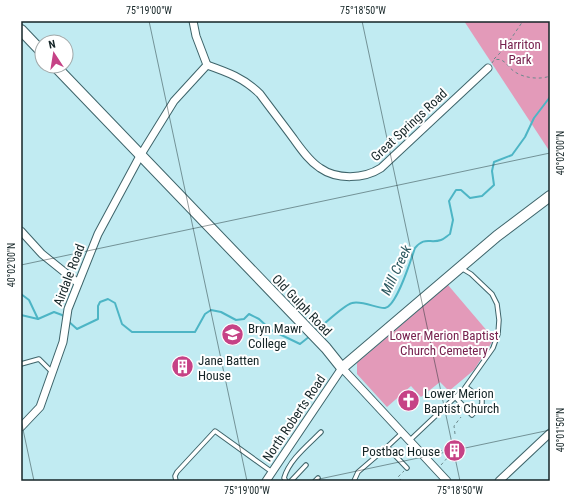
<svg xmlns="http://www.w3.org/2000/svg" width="571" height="502" font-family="'Roboto Condensed',sans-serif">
  <rect width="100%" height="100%" fill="#c1ebf2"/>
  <g fill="#e39ab9">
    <path d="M 464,21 L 550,21 L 550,152 Z"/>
    <path d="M 448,285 L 494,339 L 474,370 L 449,391 L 440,382 L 421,397 L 411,386 L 387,407 L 357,374 L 357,363 Z"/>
  </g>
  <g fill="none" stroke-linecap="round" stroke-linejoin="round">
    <g stroke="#4db5c5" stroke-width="2">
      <path d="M 21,294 L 29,300 L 38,319"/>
      <path d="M 21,315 L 38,319 L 54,312 L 62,315 L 65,318"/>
      <path d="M 68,321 L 77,329 L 98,319 L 98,306 L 100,302 L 108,299 L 115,303 L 122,324 L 132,332 L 195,332 L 205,314 L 211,310 L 221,312 L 236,320 L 244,319 L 249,314 L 259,319 L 271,330 L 300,344 L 310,336"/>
      <path d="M 315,332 C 323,325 344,305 352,303 C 362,300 378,309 385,308 C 397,306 411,259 415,248 C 425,236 430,244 441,240 C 444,239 447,236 450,234 L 453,220 L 449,201 L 456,190 L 461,190 L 470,198 L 482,196 L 494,185 L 492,171 L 494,162 L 512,155 L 525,137 L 534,118 L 550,97"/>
    </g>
    <defs>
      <g id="lane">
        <path d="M 21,364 L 39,359 L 52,372"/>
        <path d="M 455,397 L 472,415 L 482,404 L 482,399 L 466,387"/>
        <path d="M 402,433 L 387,447 L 407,468"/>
        <path d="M 409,441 L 464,389 L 493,348 L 498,334 L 499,320 L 497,304 L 492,294 L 471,274 L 461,268"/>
        <path d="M 176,481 L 175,476 L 177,472 L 215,431 L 272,472"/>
        <path d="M 286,481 L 284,478 C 289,460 308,445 321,432"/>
        <path d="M 291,481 L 306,465"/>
        <path d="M 315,481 L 318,478"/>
        <path d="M 354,481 L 358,472 L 387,447"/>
      </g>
      <g id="street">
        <path d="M 193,21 L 196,36 L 207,65"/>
        <path d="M 207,65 C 227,72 244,78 260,94 C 271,109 282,123 293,138 C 301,149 309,161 320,168 C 337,180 364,179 381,168 L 488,68"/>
        <path d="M 21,231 L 42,254 L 78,283"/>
        <path d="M 21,427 L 40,407 L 63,342 L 68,309 L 98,234 L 140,156 L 174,101 L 207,65"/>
        <path d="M 266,481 L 342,368 L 447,481"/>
        <path d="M 499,481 L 550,433"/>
      </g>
      <g id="secondary">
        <path d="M 21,30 L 42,52"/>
        <path d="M 55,66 L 326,348 L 342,368 L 497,236 L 550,196"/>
      </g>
    </defs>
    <use href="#lane" stroke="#3e646a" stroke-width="5.5"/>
    <use href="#street" stroke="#3e646a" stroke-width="9"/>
    <use href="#secondary" stroke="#3e646a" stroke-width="12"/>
    <g stroke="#6b898d" stroke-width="1" stroke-dasharray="3 3" stroke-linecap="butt">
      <path d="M 494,59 L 504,49 L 523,21"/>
      <path d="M 492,63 L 494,60 C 505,57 507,67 515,72 C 524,78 540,80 550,76"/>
      <path d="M 455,434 L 454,426 L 461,417"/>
      <path d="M 440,449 L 448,457"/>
      <path d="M 441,465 L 450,455"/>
      <path d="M 402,481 L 398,477 L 404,471"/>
    </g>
    <use href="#lane" stroke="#fff" stroke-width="3.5"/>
    <use href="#street" stroke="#fff" stroke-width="7"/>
    <use href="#secondary" stroke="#fff" stroke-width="10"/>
  </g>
  <path fill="none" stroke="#152527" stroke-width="1" stroke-opacity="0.45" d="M 149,21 L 247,481M 362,21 L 460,481M 21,265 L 550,153M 21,420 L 34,481M 310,481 L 550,430"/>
  <defs>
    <symbol id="university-disc" viewBox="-11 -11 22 22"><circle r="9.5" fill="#c64286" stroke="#fff"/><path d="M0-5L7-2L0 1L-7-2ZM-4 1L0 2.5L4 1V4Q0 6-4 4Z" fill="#fff"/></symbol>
    <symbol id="building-disc" viewBox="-11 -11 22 22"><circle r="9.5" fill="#c64286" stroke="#fff"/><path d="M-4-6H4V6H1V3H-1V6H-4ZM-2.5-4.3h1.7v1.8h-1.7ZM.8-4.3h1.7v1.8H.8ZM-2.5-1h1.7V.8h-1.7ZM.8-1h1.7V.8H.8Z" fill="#fff"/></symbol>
    <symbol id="church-disc" viewBox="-11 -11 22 22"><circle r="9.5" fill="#c64286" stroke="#fff"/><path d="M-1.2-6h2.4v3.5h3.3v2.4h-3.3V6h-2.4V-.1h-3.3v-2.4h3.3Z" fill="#fff"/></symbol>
  </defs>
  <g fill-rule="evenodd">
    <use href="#university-disc" x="220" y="322" width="25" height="25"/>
    <use href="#building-disc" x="170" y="354" width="25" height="25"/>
    <use href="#church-disc" x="396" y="388" width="25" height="25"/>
    <use href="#building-disc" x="442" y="438" width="25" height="25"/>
  </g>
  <g text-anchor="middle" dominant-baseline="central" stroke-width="4" stroke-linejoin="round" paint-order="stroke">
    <g font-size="13" fill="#77214e" stroke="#fff">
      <text x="520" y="44">Harriton<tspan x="520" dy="15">Park</tspan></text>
      <text x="444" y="335">Lower Merion Baptist<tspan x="444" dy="15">Church Cemetery</tspan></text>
    </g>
    <g font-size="13" fill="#152527" stroke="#fff">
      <text transform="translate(409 125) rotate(-43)">Great Springs Road</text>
      <text transform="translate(69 275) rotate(-69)">Airdale Road</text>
      <text transform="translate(302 305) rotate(46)">Old Gulph Road</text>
      <text transform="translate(294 418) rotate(-56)">North Roberts Road</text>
    </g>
    <g font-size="13" fill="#152527" stroke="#fff" text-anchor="start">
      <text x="248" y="328">Bryn Mawr<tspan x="248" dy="15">College</tspan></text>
      <text x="198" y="360">Jane Batten<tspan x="198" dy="15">House</tspan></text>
      <text x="424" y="393">Lower Merion<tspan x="424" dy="15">Baptist Church</tspan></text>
      <text x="440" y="451" text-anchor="end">Postbac House</text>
    </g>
    <g font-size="14" font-style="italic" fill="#2c5960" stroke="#fff">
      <text transform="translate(396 270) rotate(-65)">Mill Creek</text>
    </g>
  </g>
  <rect width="571" height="502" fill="none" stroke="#ffffff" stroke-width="44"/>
  <g transform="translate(54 54) rotate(348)"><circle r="19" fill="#ffffff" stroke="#a1a8a9"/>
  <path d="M0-3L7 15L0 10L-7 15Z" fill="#c64286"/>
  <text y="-6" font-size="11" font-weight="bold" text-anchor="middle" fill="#152527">N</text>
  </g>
  <rect x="22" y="22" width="527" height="458" fill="none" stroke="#152527" stroke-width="1.5"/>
  <g font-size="10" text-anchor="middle" fill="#152527">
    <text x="149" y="14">75°19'00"W</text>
    <text x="363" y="14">75°18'50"W</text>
    <text transform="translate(560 153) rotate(-90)" y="4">40°02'00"N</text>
    <text transform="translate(11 265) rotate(-90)" y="4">40°02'00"N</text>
    <text transform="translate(560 430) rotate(-90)" y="4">40°01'50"N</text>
    <text x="247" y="494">75°19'00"W</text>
    <text x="460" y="494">75°18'50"W</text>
  </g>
</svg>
